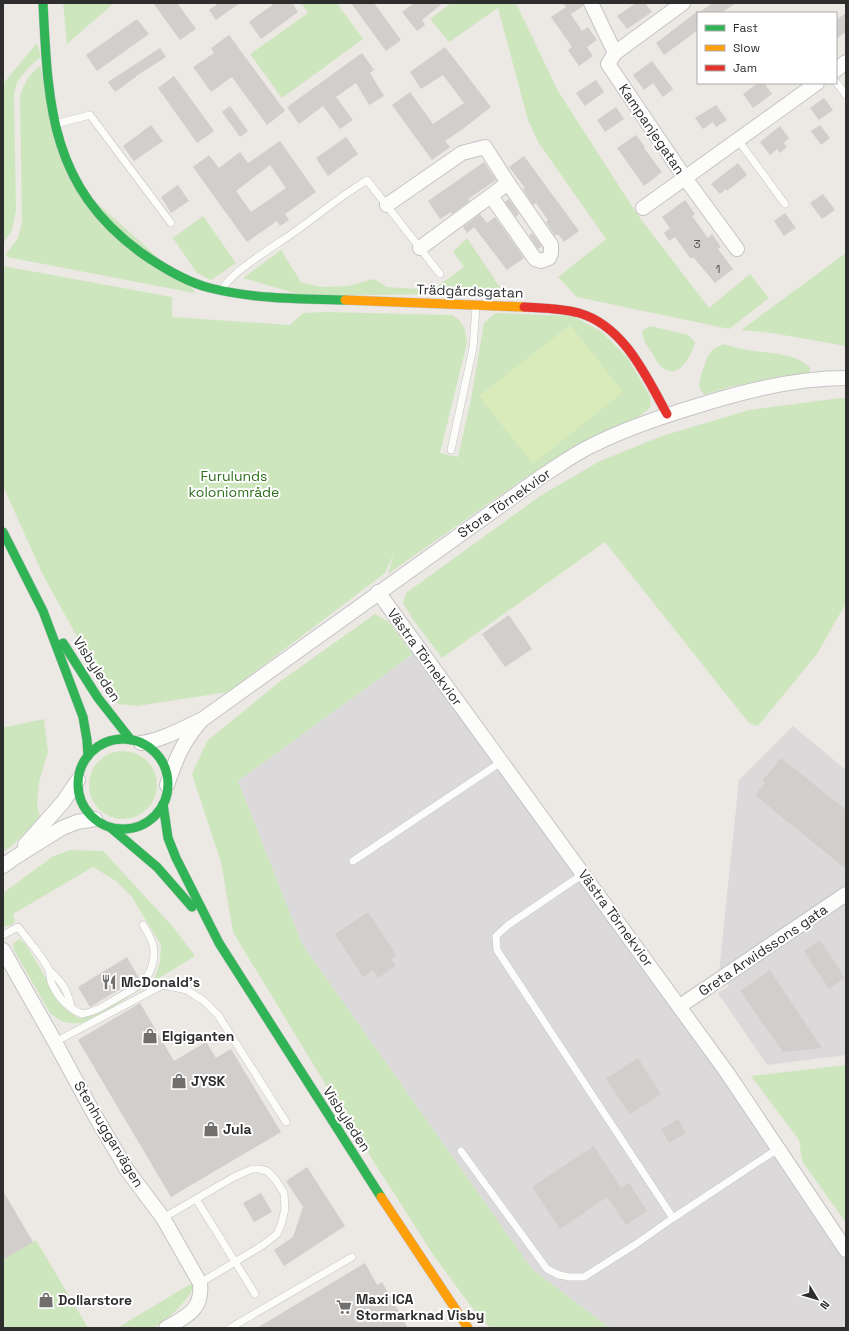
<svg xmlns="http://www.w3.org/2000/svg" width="849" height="1331" font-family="'Space Grotesk',sans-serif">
  <rect width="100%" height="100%" fill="#ece8e4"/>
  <g fill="#dcd9db">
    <path d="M 413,654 L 587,888 L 767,1138 L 846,1261 L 846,1328 L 610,1328 L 532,1269 L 302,944 L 238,781 Z"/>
    <path d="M 793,726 L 846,770 L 846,1055 L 767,1065 L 718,993 L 729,986 L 719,972 L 739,780 Z"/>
  </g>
  <g fill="#cee6be">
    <path d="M 63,3 L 114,3 L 67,44 Z"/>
    <path d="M 301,3 L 337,3 L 363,39 L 282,98 L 250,54 L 308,13 Z"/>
    <path d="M 451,3 L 516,3 L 558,91 L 637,214 L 709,308 L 750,274 L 769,298 L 729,329 L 577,297 L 558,277 L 606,239 L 538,142 L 528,120 L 498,8 L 449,42 L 430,19 Z"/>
    <path d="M 37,43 L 41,57 L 29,67 L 17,82 L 14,95 L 16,210 L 12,230 L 3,244 L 3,84 Z"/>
    <path d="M 40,66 L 67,176 L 194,290 L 194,293 L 7,257 L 6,254 L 18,238 L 22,223 L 20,96 C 24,84 29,74 40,66 Z"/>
    <path d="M 203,216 L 236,263 L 211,280 L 197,273 L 173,238 Z"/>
    <path d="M 467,238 L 506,296 L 471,297 L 441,294 L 305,296 L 243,278 L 281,250 L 301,282 L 321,287 L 348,286 L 374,279 L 387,287 L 432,290 L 464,267 L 453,252 Z"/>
    <path d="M 846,253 L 846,346 L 772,333 L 741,330 Z"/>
    <path d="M 3,266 L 172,297 L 172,317 L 290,325 L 303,313 L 326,312 L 452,315 C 465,323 465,329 467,343 L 440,453 L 458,457 L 471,399 L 484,323 L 496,313 L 573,316 L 602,332 L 627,357 L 651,398 L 650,408 L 641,415 L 575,446 L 522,480 L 388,574 L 394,553 L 385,573 L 228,692 L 137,706 L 118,704 L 96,671 L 44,577 L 3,486 Z"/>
    <path d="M 650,326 L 688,335 L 695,342 C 692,355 679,380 663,368 C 658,365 655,358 652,353 C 646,345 644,341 642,331 Z"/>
    <path d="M 723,344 C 730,346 736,348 742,349 C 763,354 795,351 810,368 L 810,372 L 802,375 L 733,386 L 704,395 L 699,387 L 701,375 L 707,358 L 713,349 Z"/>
    <path d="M 840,398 L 846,398 L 846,603 L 817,654 L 758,726 L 749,723 L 605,542 L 442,658 L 414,621 L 403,603 L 406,593 L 540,496 L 600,461 L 662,436 L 749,410 Z"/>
    <path d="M 375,614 L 389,622 L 413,654 L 238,781 L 302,944 L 532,1269 L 610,1328 L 490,1328 L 470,1305 L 434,1256 L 344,1115 L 233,932 L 221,862 L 192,774 L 207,741 L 278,683 Z"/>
    <path d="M 44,719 L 48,752 L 39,782 L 37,804 L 40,817 L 15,843 L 3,852 L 3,727 L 6,727 Z"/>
    <circle cx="123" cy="785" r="34"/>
    <path d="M 70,850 L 103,851 L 173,927 L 195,956 L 88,1022 C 71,1024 64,1025 50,1013 L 14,950 L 13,944 L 19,939 L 25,943 L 64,1008 L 79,1018 L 96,1013 L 155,977 L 160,962 L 161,945 L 132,897 L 116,881 L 93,867 L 13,914 L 15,921 L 12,925 L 3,927 L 3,893 L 52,857 Z"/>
    <path d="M 846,1065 L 846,1223 L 802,1161 L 799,1140 L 751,1076 Z"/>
    <path d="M 36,1240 L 88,1328 L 3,1328 L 3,1260 Z"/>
    <path d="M 194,1282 L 195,1286 C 185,1303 170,1318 153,1328 L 117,1328 Z"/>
  </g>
  <path fill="#d9eabb" d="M 570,325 L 623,392 L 533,464 L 479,396 Z"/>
  <g fill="#d1cecb" fill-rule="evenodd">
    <path d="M 153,3 L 177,3 L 196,29 L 180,40 Z"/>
    <path d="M 219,3 L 240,3 L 216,20 L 209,10 Z"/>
    <path d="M 275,3 L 292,3 L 298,12 L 261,39 L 249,22 Z"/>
    <path d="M 351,3 L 374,3 L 401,40 L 386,51 Z"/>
    <path d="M 414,3 L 443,3 L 422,20 L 425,25 L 417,31 L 402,12 Z"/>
    <path d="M 563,3 L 583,3 L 583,6 L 571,14 L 568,10 L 582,31 L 588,27 L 597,40 L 587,47 L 593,56 L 579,66 L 568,50 L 572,47 L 551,17 L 566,7 Z"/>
    <path d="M 636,3 L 645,3 L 652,12 L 627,29 L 617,16 Z"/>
    <path d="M 713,3 L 736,3 L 721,13 L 698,13 Z"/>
    <path d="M 698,11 L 698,30 L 664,55 L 656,43 Z"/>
    <path d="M 846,13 L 846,32 L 836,39 L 836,20 Z"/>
    <path d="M 137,19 L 149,34 L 97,71 L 86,55 Z"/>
    <path d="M 229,35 L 285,111 L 267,125 L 232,77 L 211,92 L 193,67 L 214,53 L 211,48 Z"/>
    <path d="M 445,47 L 491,107 L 464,128 L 445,141 L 450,147 L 432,160 L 392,105 L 410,92 L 433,124 L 464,103 L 443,75 L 421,89 L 410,72 Z"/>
    <path d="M 160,48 L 166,57 L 136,76 L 136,77 L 115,92 L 108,82 Z"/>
    <path d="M 362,53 L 374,70 L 370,73 L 384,96 L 369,105 L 356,83 L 336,97 L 353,120 L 340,129 L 323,106 L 299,124 L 287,107 Z"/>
    <path d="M 652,61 L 673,89 L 663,97 L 653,83 L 644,90 L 633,75 Z"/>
    <path d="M 174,76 L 214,131 L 197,143 L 158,88 Z"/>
    <path d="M 596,80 L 604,92 L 585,106 L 576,93 Z"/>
    <path d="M 758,83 L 764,83 L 772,94 L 753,108 L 743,94 Z"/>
    <path d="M 824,98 L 833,110 L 819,120 L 810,108 Z"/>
    <path d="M 716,105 L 727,120 L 716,127 L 713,122 L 703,129 L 695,118 Z"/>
    <path d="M 230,106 L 248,131 L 240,137 L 222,112 Z"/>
    <path d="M 616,107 L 624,119 L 605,132 L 597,120 Z"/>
    <path d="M 151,125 L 163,141 L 134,161 L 123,146 Z"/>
    <path d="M 820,125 L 830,138 L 821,145 L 811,131 Z"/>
    <path d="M 780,126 L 789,138 L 784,143 L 787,147 L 780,153 L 777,149 L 770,155 L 760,142 Z"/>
    <path d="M 636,135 L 645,147 L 644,148 L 662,172 L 644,186 L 617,148 Z"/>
    <path d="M 346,137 L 358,154 L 328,176 L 316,158 Z"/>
    <path d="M 280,141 L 316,192 L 285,214 L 289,220 L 280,226 L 277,221 L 247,242 L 193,167 L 209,155 L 219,168 L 240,152 L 248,163 ZM 270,165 L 286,188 L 251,212 L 236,191 Z"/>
    <path d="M 524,156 L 579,231 L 564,242 L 558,234 L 555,236 L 546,222 L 548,220 L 536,203 L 533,205 L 523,189 L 525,188 L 509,167 Z"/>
    <path d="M 484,162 L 496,180 L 468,199 L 470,201 L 452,214 L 451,212 L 440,219 L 428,201 Z"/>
    <path d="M 738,163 L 747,175 L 727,191 L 726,189 L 720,194 L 711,184 Z"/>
    <path d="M 178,185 L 189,201 L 171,213 L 161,197 Z"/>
    <path d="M 823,194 L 835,210 L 822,219 L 810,203 Z"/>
    <path d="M 509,199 L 519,214 L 516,217 L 505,202 Z"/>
    <path d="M 685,200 L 695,214 L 692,216 L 708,238 L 712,234 L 721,247 L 718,249 L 733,269 L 715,283 L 693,257 L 691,259 L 675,237 L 669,241 L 664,233 L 670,228 L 662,217 Z"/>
    <path d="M 785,213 L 796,228 L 784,236 L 774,221 Z"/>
    <path d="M 480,214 L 487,223 L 495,217 L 524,258 L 507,270 L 474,227 L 467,233 L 463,227 Z"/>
    <path d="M 532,233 L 542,246 L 538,249 L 529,235 Z"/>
    <path d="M 509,615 L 532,649 L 505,667 L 482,634 Z"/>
    <path d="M 781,758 L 846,810 L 846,869 L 755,795 L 765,783 L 763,780 Z"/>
    <path d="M 368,912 L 396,955 L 391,959 L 396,966 L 378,978 L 373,970 L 363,977 L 335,934 Z"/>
    <path d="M 820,940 L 845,978 L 829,989 L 804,951 Z"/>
    <path d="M 127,957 L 139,978 L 90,1007 L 78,987 Z"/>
    <path d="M 770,970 L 822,1048 L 783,1052 L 740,991 Z"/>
    <path d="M 140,1003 L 174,1061 L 206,1042 L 216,1058 L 231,1049 L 281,1132 L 171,1197 L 78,1040 Z"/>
    <path d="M 638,1058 L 661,1094 L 630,1114 L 606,1079 Z"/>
    <path d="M 678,1119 L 686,1133 L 669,1143 L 661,1129 Z"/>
    <path d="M 594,1146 L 621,1188 L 629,1183 L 647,1211 L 626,1225 L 607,1197 L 560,1229 L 532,1187 Z"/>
    <path d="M 307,1167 L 345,1226 L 284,1266 L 274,1250 L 293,1237 L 303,1207 L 286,1181 Z"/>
    <path d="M 3,1191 L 33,1242 L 3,1260 Z"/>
    <path d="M 261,1193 L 272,1212 L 254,1222 L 243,1203 Z"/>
    <path d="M 365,1263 L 377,1285 L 382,1282 L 408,1328 L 257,1328 Z"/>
  </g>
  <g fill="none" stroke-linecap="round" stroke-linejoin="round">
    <defs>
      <g id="lane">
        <path d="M 836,82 L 846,95"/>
        <path d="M 55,124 L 90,115 L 171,223"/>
        <path d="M 738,140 L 785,204"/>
        <path d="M 223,289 C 230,272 280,243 297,230 C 311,220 325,209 339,199 C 348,192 358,186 367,180 L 440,274"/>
        <path d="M 451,450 L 473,348 L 476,307"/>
        <path d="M 353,861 L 501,762"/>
        <path d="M 583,874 L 508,925 L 496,936 L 497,950 L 673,1218 L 779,1148"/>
        <path d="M 3,935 L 18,927 C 27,939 43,957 49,970 C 50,973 50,978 51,982 C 57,996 68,1008 82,1014 C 96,1012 107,1004 119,997 C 126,993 134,989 140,984 C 152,975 157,955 152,942 C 150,936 146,930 143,925"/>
        <path d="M 49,970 C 62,982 67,989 71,1006"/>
        <path d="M 55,1042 L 163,985 L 187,990 L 204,1001 L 218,1015 L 286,1122"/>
        <path d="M 461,1151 L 547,1269 L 559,1275 L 570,1277 L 584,1277 L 636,1244 L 673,1218"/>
        <path d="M 196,1199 L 255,1294"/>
        <path d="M 163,1218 L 234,1177 L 252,1169 L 259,1169 L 267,1171 L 275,1179 L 284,1193 L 285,1209 L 281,1225 L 277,1234 L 263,1245 L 200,1283"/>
        <path d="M 230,1328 L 352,1257"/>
      </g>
      <g id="street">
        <path d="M 591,3 L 615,53 L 608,64 L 685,178 L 737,249"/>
        <path d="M 615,53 L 683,3"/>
        <path d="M 836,70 L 846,62"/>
        <path d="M 491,196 L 535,259 L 541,261 L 549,258 L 551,253 L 551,245 L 508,183"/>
        <path d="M 387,205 L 462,153 L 485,147 L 508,183 L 420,248"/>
        <path d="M 643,208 L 817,83"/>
        <path d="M 378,592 L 728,1074 L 846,1250"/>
        <path d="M 141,743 C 163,740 183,728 203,719 L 542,476 C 558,466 574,454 591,446 C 626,428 663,416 700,405 C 747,390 796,378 846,378"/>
        <path d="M 167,785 C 176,759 182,743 200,722"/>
        <path d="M 25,845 L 63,802 L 78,780"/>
        <path d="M 3,866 L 14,858 L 62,828 L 77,822 L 95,819"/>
        <path d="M 3,950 L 55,1042 L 94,1114 L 127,1170 L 163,1218 L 200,1283 C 203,1310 187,1316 166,1328"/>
        <path d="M 680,1006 L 846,894"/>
      </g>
      <g id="fast">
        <path d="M 43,3 C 48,104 50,186 140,252 C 160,266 186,282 210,288 C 254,299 300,299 345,300"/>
        <path d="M 3,532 L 43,611 L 83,717 L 87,740 L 88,756"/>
        <path d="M 63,643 L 98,698 L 131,740"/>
        <circle cx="123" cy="784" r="45"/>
        <path d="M 163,804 L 168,838 L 176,858 L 219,943 L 381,1197"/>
        <path d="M 111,828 L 157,867 L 192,907"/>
      </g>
      <g id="slow">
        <path d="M 345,300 L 524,307"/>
        <path d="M 381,1197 L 468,1328"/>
      </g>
      <path id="jam" d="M 524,307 C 542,308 561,308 579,313 C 624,326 646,376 667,414"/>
    </defs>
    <use href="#lane" stroke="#c5c4c5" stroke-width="8"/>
    <use href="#street" stroke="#c5c4c5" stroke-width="16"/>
    <use href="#fast" stroke="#c5c4c5" stroke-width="10"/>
    <use href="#slow" stroke="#c5c4c5" stroke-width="10"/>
    <use href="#jam" stroke="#c5c4c5" stroke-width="10"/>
    <use href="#lane" stroke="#fcfcfb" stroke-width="7"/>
    <use href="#street" stroke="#fcfcfb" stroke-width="14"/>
    <use href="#fast" stroke="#30b455" stroke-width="9"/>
    <use href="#slow" stroke="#ff9f0a" stroke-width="9"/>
    <use href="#jam" stroke="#e5322d" stroke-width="9"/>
  </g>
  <defs>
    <symbol id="restaurant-bare" viewBox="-9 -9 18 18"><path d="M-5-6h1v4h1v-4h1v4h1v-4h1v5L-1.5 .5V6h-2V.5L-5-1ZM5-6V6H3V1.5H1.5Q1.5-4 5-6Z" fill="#706f6e" stroke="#fff" stroke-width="2.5" paint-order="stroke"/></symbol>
    <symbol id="shop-bare" viewBox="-9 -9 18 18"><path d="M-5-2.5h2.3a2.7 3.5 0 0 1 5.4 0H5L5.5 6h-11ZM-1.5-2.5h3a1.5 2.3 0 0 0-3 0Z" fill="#706f6e" stroke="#fff" stroke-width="2.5" paint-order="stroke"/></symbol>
    <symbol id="supermarket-bare" viewBox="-9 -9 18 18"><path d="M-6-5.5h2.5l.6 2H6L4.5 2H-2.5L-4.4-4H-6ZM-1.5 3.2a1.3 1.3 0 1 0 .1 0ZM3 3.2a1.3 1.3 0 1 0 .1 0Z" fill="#706f6e" stroke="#fff" stroke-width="2.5" paint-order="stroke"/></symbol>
  </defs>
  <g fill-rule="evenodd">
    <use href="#restaurant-bare" x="98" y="971" width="22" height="22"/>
    <use href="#shop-bare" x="139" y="1025" width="22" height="22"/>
    <use href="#shop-bare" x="168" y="1070" width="22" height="22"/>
    <use href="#shop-bare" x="200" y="1118" width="22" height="22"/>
    <use href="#shop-bare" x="35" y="1289" width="22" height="22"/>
    <use href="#supermarket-bare" x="333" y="1296" width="22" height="22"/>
  </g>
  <g text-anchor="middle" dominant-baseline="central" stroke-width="4" stroke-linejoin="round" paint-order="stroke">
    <g font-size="12" fill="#585857">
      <text x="697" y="244">3</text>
      <text x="718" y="269">1</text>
    </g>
    <g font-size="14" fill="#2e2e2e" stroke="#fff">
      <text transform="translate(652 129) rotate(56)">Kampanjegatan</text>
      <text transform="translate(470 291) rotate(2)">Trädgårdsgatan</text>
      <text transform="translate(504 503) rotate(-35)">Stora Törnekvior</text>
      <text transform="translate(425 657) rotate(54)">Västra Törnekvior</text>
      <text transform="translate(97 669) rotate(57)">Visbyleden</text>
      <text transform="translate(616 918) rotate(54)">Västra Törnekvior</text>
      <text transform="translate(763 950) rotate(-34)">Greta Arwidssons gata</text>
      <text transform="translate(347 1119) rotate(57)">Visbyleden</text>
      <text transform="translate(109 1134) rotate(59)">Stenhuggarvägen</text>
    </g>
    <g font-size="14" fill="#2c6e1b" stroke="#fff">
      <text x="234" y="476">Furulunds<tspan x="234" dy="16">koloniområde</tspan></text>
    </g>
    <g font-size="14" font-weight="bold" fill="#2e2e2e" stroke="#fff" text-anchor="start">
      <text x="121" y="982">McDonald's</text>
      <text x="162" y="1036">Elgiganten</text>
      <text x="191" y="1081">JYSK</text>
      <text x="223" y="1129">Jula</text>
      <text x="356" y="1299">Maxi ICA<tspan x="356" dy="16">Stormarknad Visby</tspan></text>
      <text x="58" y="1300">Dollarstore</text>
    </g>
  </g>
  <rect width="849" height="1331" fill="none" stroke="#2e2e2e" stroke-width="8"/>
  <rect x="697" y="12" width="140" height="72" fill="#ffffff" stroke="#ababab"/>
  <rect x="705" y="25" width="20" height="6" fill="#30b455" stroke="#ababab"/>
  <text x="733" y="32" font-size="12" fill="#2e2e2e">Fast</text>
  <rect x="705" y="45" width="20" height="6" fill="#ff9f0a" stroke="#ababab"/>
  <text x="733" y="52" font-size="12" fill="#2e2e2e">Slow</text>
  <rect x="705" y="65" width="20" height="6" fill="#e5322d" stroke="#ababab"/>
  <text x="733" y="72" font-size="12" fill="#2e2e2e">Jam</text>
  <g transform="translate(817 1299) rotate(128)" stroke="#ffffff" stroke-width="3" paint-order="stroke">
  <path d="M0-3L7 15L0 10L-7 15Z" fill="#2e2e2e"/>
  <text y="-6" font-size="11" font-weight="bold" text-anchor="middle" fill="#2e2e2e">N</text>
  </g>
</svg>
